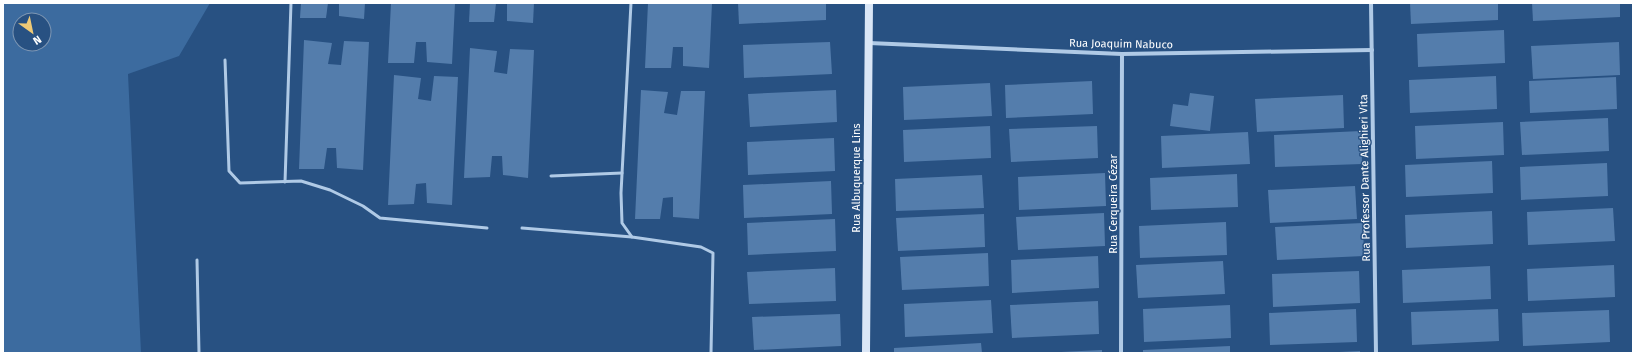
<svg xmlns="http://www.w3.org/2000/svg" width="1636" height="356" font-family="'Fira Sans',sans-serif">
  <rect width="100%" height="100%" fill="#285182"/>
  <path fill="#3c6b9f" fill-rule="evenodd" d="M 3,3 L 210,3 L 179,56 L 128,74 L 141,353 L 3,353 ZM 20,20 L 44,20 L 44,44 L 20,44 Z"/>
  <g fill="#547dac">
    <path d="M 301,3 L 328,3 L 326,18 L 300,18 Z"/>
    <path d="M 339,3 L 365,3 L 364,19 L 339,16 Z"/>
    <path d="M 391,3 L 455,3 L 452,64 L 427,62 L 426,42 L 416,42 L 414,63 L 388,63 Z"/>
    <path d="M 470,3 L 496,3 L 494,22 L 469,22 Z"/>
    <path d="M 507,3 L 534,3 L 533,23 L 507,21 Z"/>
    <path d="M 648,3 L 712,3 L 709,68 L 683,66 L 683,47 L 673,47 L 671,68 L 645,68 Z"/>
    <path d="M 738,3 L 826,3 L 826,20 L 739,24 Z"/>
    <path d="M 1410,3 L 1498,3 L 1498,20 L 1411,24 Z"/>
    <path d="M 1532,3 L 1620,3 L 1620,17 L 1533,21 Z"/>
    <path d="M 1504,30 L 1505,63 L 1418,67 L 1417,34 Z"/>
    <path d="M 304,40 L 332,43 L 328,64 L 341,65 L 344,41 L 369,42 L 363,170 L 337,168 L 336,148 L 327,148 L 324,169 L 299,169 Z"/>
    <path d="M 830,42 L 832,74 L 744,78 L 743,45 Z"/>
    <path d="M 1619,42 L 1620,75 L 1533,79 L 1531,46 Z"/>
    <path d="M 470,48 L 497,51 L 494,72 L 507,74 L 510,49 L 534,50 L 528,178 L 503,175 L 502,156 L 492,156 L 490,177 L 464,178 Z"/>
    <path d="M 394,75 L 421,78 L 418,99 L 431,101 L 434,76 L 458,77 L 452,205 L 427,203 L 426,183 L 416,184 L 414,204 L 388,205 Z"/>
    <path d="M 1496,76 L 1497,109 L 1410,113 L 1409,80 Z"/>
    <path d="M 1616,77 L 1617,109 L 1530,113 L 1529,81 Z"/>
    <path d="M 1092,81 L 1093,114 L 1006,118 L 1005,85 Z"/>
    <path d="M 990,83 L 992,116 L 904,120 L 903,87 Z"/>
    <path d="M 641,90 L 668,92 L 664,113 L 677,115 L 681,91 L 705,91 L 699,219 L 673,217 L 673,197 L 663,198 L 660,219 L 635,219 Z"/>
    <path d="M 836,90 L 837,122 L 750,127 L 748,94 Z"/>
    <path d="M 1190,93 L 1214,96 L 1210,131 L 1170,126 L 1173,104 L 1188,106 Z"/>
    <path d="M 1343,95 L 1344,128 L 1257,132 L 1255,99 Z"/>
    <path d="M 1608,118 L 1609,151 L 1522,155 L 1520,122 Z"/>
    <path d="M 1503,122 L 1504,155 L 1416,159 L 1415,126 Z"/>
    <path d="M 990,126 L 991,158 L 904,162 L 903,130 Z"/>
    <path d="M 1097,126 L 1098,158 L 1011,162 L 1009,129 Z"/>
    <path d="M 1361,131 L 1362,164 L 1275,167 L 1274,135 Z"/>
    <path d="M 1248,132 L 1250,164 L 1162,168 L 1161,136 Z"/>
    <path d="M 834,138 L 835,171 L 748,175 L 747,142 Z"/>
    <path d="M 1492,161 L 1493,193 L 1406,197 L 1405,165 Z"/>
    <path d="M 1607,163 L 1608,196 L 1521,200 L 1520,167 Z"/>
    <path d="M 1105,173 L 1106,206 L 1019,210 L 1018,177 Z"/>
    <path d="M 1237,174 L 1238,207 L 1151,210 L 1150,178 Z"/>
    <path d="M 982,175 L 984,208 L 896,211 L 895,179 Z"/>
    <path d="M 831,181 L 832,214 L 744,218 L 743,185 Z"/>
    <path d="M 1355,186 L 1357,219 L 1270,223 L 1268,190 Z"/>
    <path d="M 1613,208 L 1615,241 L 1528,245 L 1527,212 Z"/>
    <path d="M 1492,211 L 1493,244 L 1406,248 L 1405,215 Z"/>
    <path d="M 1104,213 L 1105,246 L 1018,250 L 1016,217 Z"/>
    <path d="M 984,214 L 985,247 L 898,251 L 896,218 Z"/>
    <path d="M 835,219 L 836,251 L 748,255 L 747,223 Z"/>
    <path d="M 1226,222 L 1227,255 L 1140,258 L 1139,226 Z"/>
    <path d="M 1363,223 L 1364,256 L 1277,260 L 1275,227 Z"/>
    <path d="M 988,253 L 989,286 L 902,290 L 900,257 Z"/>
    <path d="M 1098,256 L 1099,288 L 1012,293 L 1011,260 Z"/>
    <path d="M 1223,261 L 1225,294 L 1138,298 L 1136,265 Z"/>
    <path d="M 1614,265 L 1615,297 L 1528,301 L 1527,269 Z"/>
    <path d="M 1490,266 L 1491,299 L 1403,303 L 1402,270 Z"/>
    <path d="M 835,268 L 836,301 L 749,304 L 747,272 Z"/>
    <path d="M 1359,271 L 1360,303 L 1273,307 L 1272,274 Z"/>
    <path d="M 991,300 L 993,333 L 905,337 L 904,304 Z"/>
    <path d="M 1098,301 L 1099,334 L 1012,338 L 1010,305 Z"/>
    <path d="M 1230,305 L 1231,338 L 1144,342 L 1143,309 Z"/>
    <path d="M 1356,309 L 1357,342 L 1270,345 L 1269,313 Z"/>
    <path d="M 1498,309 L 1499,341 L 1412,345 L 1411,312 Z"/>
    <path d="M 1609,310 L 1610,342 L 1523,346 L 1522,313 Z"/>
    <path d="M 840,314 L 841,346 L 754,350 L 752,317 Z"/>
    <path d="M 981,343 L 982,353 L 894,353 L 894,348 Z"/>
    <path d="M 1230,346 L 1230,353 L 1143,353 L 1143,350 Z"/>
    <path d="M 1102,350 L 1102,353 L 1061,353 L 1061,352 Z"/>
    <path d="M 1360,351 L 1360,353 L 1339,353 L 1339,352 Z"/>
  </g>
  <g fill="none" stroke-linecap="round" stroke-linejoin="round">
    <g stroke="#b0cae6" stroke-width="3">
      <path d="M 631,3 L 621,193 L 622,223 L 632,237 L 701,247 L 713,253 L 711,353"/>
      <path d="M 225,60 L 229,171 L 240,183 L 301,181 L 330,190 L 363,206 L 380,218 L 487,228"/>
      <path d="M 551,176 L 622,173"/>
      <path d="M 285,182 L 291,3"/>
      <path d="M 522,228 L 632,237"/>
      <path d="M 197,260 L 199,353"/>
    </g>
    <g stroke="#b0cae6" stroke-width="4">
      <path d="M 1371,3 L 1376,353"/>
      <path d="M 869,43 L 1122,54 L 1372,50"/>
      <path d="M 1121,353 L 1122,54"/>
    </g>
    <path stroke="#dae6f6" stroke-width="8" d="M 866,353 L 869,3"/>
  </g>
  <g text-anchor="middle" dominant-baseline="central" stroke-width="3" stroke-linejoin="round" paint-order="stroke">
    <g font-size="11" fill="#fff" stroke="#285182">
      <text transform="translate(1121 44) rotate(1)">Rua Joaquim Nabuco</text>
      <text transform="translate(856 178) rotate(-90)">Rua Albuquerque Lins</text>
      <text transform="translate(1365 178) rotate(-91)">Rua Professor Dante Alighieri Vita</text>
      <text transform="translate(1113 204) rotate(-90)">Rua Cerqueira Cézar</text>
    </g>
  </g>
  <rect width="1636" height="356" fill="none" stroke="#ffffff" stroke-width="8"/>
  <g transform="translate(32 32) rotate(147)"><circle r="19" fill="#285182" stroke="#7e97b4"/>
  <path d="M0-3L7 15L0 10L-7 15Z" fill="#eec976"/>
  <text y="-6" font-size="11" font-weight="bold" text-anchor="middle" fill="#ffffff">N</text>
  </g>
</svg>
